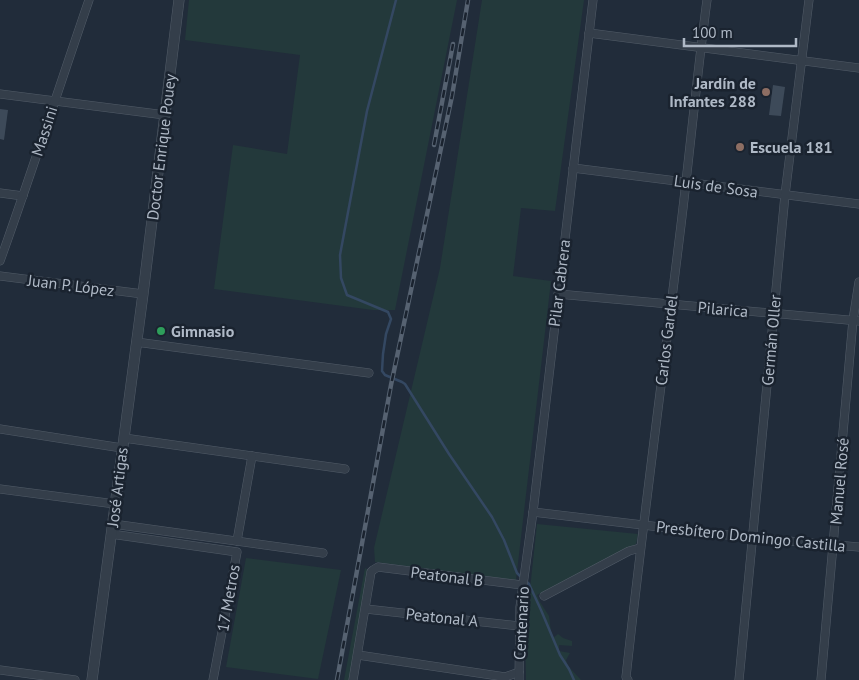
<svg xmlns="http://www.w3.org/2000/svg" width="859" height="680" font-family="'PT Sans',sans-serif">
  <rect width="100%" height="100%" fill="#212c3a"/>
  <g fill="#23393b">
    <path d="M 189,0 L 457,0 L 395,310 L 373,310 L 214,289 L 233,145 L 287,154 L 300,55 L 185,40 Z"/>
    <path d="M 482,0 L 584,0 L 555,211 L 521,208 L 513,276 L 551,281 L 516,580 L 375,562 L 374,548 L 440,268 Z"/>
    <path d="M 537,524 L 638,534 L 636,544 L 537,595 L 540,602 L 549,616 L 552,639 L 558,634 L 563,638 L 572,641 L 572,646 L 559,645 L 559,651 L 570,653 L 566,660 L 568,666 L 581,680 L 526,680 L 525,635 Z"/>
    <path d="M 246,558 L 341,570 L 318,679 L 226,667 Z"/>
    <path d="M 365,568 L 368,570 L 367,578 L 349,680 L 344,680 Z"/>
  </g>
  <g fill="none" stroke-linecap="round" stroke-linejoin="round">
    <g stroke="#344862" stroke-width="2.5">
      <path d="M 396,0 L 367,111 L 340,255 L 341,278 L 347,295 L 388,312 L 391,319 L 386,334 L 383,354 L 382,371 L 385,375 L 402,382 L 405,384 L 449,454 L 492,517 L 504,540 L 517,573 L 522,578"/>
      <path d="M 526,581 L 529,584 L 541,610 L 560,655 L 569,669 L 574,680"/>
    </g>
  </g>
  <g fill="#3d4a59">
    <path d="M 773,85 L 785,87 L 781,116 L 769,115 Z"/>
    <path d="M 0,109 L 8,110 L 4,140 L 0,139 Z"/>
  </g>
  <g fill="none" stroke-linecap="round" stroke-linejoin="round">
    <defs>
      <g id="minor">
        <path d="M 589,33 L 859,68"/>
        <path d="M 0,94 L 165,115"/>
        <path d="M 573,168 L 859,204"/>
        <path d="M 0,193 L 23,196"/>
        <path d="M 0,261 C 31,175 59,87 89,0"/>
        <path d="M 0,276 L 143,294"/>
        <path d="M 558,294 L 859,321"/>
        <path d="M 136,342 L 369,373"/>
        <path d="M 0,429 L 122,448"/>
        <path d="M 124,438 L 345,469"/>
        <path d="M 0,489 L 115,504"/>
        <path d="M 533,512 L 753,538 L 859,547"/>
        <path d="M 113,524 L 323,553"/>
        <path d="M 111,534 L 237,552 L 213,680"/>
        <path d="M 237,541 L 252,456"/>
        <path d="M 544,596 L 629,551 L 640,548"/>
        <path d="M 366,609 L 519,626"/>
        <path d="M 358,655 L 505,677 L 519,672"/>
        <path d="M 0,670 L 75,680"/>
        <path d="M 353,680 L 371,572 L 373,570 L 378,567 L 522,585"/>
        <path d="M 519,680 L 520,607 L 533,512 L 593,0"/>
        <path d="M 628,680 L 626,677 L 627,668 C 643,521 663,373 681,225 C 690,150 697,75 707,0"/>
        <path d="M 739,680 L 785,195 L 809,0"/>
        <path d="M 821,680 L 853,320 L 859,282"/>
      </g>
      <path id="tertiary" d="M 92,680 L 143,294 L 179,0"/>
    </defs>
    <use href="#minor" stroke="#525c68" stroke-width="9"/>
    <use href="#tertiary" stroke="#525c68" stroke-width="11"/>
    <use href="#minor" stroke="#343e4a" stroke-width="8"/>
    <use href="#tertiary" stroke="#343e4a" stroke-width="10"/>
    <defs>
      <g id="rail">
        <path d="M 434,145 L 453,44"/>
        <path d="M 337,680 L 391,385 L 452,96 L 468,0"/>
      </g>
    </defs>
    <use href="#rail" stroke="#566271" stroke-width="4.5"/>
    <use href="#rail" stroke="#1a232f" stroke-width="2.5" stroke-dasharray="8" stroke-linecap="butt"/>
  </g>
  <g fill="#8d6e63" stroke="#1a232f" stroke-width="2">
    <circle cx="766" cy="92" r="5"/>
    <circle cx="740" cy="147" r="5"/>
  </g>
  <circle fill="#2e9e5b" stroke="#1a232f" stroke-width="2" cx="161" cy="331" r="5"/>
  <g text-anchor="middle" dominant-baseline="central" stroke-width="5" stroke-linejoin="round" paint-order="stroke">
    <g font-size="16" font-weight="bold" fill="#afb9c6" stroke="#1a232f" text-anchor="start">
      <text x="756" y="83" text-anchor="end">Jardín de<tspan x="756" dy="18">Infantes 288</tspan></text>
      <text x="750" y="147">Escuela 181</text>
      <text x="171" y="331">Gimnasio</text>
    </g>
    <g font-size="16" fill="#afb9c6" stroke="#1a232f">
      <text transform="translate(44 131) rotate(-72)">Massini</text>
      <text transform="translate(161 147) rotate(-83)">Doctor Enrique Pouey</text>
      <text transform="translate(716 186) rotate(8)">Luis de Sosa</text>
      <text transform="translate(559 283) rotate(-83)">Pilar Cabrera</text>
      <text transform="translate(71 285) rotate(7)">Juan P. López</text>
      <text transform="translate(723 309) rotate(5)">Pilarica</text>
      <text transform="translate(666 340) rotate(-83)">Carlos Gardel</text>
      <text transform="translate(771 340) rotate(-85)">Germán Oller</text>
      <text transform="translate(839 481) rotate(-85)">Manuel Rosé</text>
      <text transform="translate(117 487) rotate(-83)">José Artigas</text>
      <text transform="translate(751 536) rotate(6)">Presbítero Domingo Castilla</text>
      <text transform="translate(447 576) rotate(7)">Peatonal B</text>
      <text transform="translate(228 598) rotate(-80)">17 Metros</text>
      <text transform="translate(442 617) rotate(6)">Peatonal A</text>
      <text transform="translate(521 623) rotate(-87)">Centenario</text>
    </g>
  </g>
  <path d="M684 38v8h112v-8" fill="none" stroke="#afb9c6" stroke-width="2.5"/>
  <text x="692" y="38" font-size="15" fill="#afb9c6" stroke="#1a232f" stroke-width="4" paint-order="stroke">100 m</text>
</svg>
